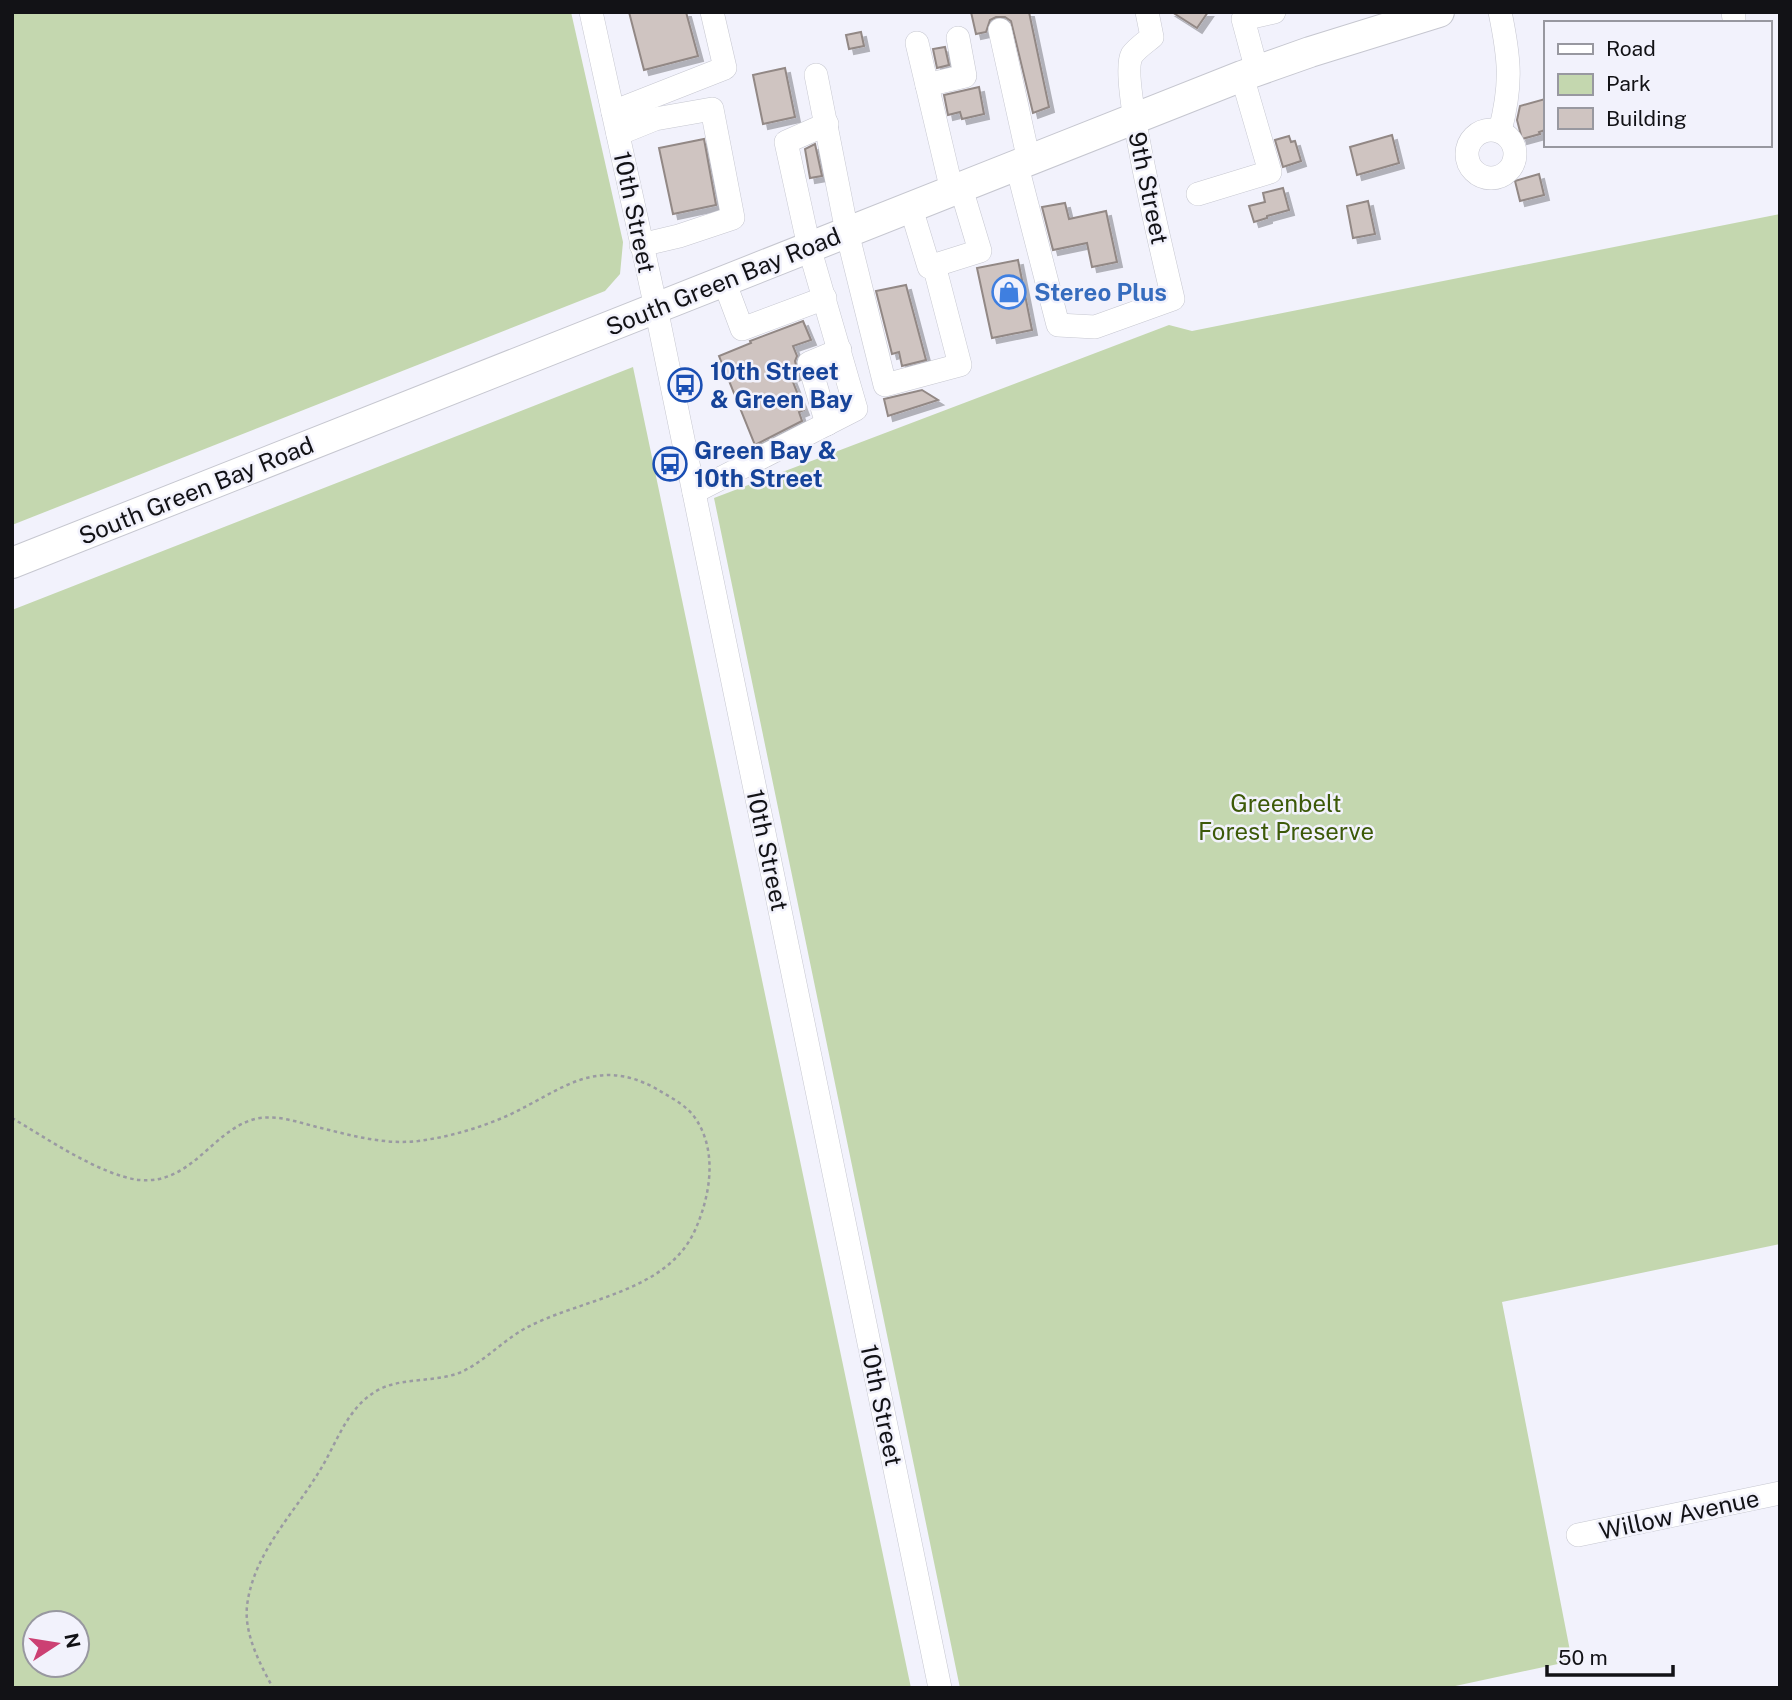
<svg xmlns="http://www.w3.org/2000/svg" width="1792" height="1700" font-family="'Public Sans',sans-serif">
  <defs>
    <filter id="shadow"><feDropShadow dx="5" dy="5" stdDeviation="0" flood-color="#0004"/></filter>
  </defs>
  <rect width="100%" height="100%" fill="#f2f2fc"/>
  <g fill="#c4d7af" fill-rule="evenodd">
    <path d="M 12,12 L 571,12 L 623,242 L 620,274 L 605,291 L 12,525 Z"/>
    <path d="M 1780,214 L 1780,1244 L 1502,1302 L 1572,1661 L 1446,1688 L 960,1688 L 714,498 L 1169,325 L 1192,331 Z"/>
    <path d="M 633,367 L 911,1688 L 12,1688 L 12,610 ZM 35,1623 L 77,1623 L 77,1665 L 35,1665 Z"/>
  </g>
  <g fill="#cfc4c1" stroke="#928885" stroke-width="2" filter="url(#shadow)">
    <path d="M 629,12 L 686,12 L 698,56 L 644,70 Z"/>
    <path d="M 971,12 L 1029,12 L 1049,107 L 1033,113 L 1011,21 L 1005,17 L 996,17 L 990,20 L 986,32 L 976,34 Z"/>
    <path d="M 1172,12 L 1208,12 L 1197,28 Z"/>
    <path d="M 861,32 L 864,46 L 849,49 L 846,35 Z"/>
    <path d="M 945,47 L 949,65 L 937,68 L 933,49 Z"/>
    <path d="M 785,68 L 795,117 L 763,124 L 753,75 Z"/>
    <path d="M 979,87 L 984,114 L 962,119 L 960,112 L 948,115 L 944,95 Z"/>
    <path d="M 1545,99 L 1545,130 L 1539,132 L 1540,134 L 1522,139 L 1517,120 L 1520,106 Z"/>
    <path d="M 1392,135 L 1399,163 L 1357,175 L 1350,147 Z"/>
    <path d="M 1289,136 L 1291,142 L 1295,141 L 1301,161 L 1283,167 L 1275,140 Z"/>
    <path d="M 704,139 L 716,205 L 673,214 L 659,148 Z"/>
    <path d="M 815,144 L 822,176 L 810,178 L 805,149 Z"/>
    <path d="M 1539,174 L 1544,195 L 1520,201 L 1515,181 Z"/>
    <path d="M 1283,188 L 1289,210 L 1267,216 L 1267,218 L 1254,222 L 1249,206 L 1265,202 L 1263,193 Z"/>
    <path d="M 1368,201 L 1375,234 L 1353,238 L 1347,206 Z"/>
    <path d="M 1065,203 L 1069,219 L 1106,211 L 1117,262 L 1092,267 L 1087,243 L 1053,250 L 1042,207 Z"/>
    <path d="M 1018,260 L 1032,330 L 992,338 L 977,268 Z"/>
    <path d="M 906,285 L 926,360 L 902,366 L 899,352 L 892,354 L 876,291 Z"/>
    <path d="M 803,321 L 811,340 L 793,346 L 797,356 L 795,361 L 798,374 L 791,377 L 804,410 L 799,412 L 802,421 L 755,445 L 719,356 L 751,343 L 750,341 Z"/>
    <path d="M 922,390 L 938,400 L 888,416 L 884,399 Z"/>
  </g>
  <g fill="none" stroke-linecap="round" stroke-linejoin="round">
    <defs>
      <g id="minor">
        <path d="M 591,12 L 656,308 L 940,1688"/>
        <path d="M 1733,12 L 1734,19"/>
        <path d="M 1000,30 L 1029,161"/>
        <path d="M 917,43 L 952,191"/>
        <path d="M 1257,71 L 1243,19 L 1274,12"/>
        <path d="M 816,75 L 847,232 L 885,385 L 960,365 L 934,265"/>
        <path d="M 927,85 L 965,76 L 958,38"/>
        <path d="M 613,112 L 725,68 L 712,12"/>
        <circle cx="1491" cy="154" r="24"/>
        <path d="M 1500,131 C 1512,84 1510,60 1500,12"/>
        <path d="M 618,134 L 655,119 L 712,109 L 733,218 L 679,236 L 641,245"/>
        <path d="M 1017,166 L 1058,325 L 1095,327 L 1173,299 C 1165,264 1119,77 1132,55 C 1137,48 1146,42 1152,37 L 1147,12"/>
        <path d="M 1198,194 L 1270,172 L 1242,76"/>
        <path d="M 911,208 L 929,267 L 980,251 L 961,188"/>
        <path d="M 724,281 L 742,329 L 825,298"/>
        <path d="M 827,424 L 809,363 L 840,350"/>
        <path d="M 694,492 L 856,409 L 809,247 L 786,142 L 827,124"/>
        <path d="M 1578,1535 L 1780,1493"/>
      </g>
      <path id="major" d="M 12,563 L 1242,76 L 1310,52 L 1439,12"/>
    </defs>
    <use href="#minor" stroke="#c6c7d0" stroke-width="24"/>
    <use href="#major" stroke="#c6c7d0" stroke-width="32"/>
    <path stroke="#9a9aa2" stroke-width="2.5" stroke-dasharray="3.5 3.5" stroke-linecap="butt" d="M 12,1118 C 46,1138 100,1175 139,1180 C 192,1185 212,1130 255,1119 C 276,1114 297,1122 317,1127 C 350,1135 383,1145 418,1141 C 449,1137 480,1128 509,1115 C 562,1090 595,1056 655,1088 C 668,1096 683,1103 693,1115 C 718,1148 711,1193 696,1228 C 668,1294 580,1298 524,1329 C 501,1342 483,1363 459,1373 C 434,1382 405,1378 382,1388 C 346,1405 337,1445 317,1475 C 291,1517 253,1555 247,1606 C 244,1634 260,1664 273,1688"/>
    <use href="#minor" stroke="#fff" stroke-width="23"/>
    <use href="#major" stroke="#fff" stroke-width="30"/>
  </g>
  <defs>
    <symbol id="shop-ring" viewBox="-11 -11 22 22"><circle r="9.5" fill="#f2f2fc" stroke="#3f7fe0" stroke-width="1.5"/><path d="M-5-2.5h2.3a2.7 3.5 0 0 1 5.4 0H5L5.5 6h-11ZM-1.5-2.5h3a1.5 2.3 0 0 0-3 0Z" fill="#3f7fe0"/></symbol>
    <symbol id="bus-ring" viewBox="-11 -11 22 22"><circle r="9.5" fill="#f2f2fc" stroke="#1a4fb4" stroke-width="1.5"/><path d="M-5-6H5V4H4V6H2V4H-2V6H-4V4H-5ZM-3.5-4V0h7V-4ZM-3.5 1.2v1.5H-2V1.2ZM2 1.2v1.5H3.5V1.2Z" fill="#1a4fb4"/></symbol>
  </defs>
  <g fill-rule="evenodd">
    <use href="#shop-ring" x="990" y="273" width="38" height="38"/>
    <use href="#bus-ring" x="666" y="366" width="38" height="38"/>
    <use href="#bus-ring" x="651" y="445" width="38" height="38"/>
  </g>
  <g text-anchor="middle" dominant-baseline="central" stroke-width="5" stroke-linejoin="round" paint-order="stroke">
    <g font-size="24" fill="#121216" stroke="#f2f2fc">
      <text transform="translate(1149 188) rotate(78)">9th Street</text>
      <text transform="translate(635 212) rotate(78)">10th Street</text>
      <text transform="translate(723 281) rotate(-22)">South Green Bay Road</text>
      <text transform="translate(196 490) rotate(-22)">South Green Bay Road</text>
      <text transform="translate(768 850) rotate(78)">10th Street</text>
      <text transform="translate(882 1405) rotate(78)">10th Street</text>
      <text transform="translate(1679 1514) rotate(-12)">Willow Avenue</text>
    </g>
    <g font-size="24" font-weight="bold" fill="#366cbe" stroke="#f2f2fc" text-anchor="start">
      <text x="1034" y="292">Stereo Plus</text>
    </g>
    <g font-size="24" font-weight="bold" fill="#164399" stroke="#f2f2fc" text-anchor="start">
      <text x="710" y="371">10th Street<tspan x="710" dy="28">&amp; Green Bay</tspan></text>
      <text x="694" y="450">Green Bay &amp;<tspan x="694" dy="28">10th Street</tspan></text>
    </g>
    <g font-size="24" fill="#3c5908" stroke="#f2f2fc">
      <text x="1286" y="803">Greenbelt<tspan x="1286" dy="28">Forest Preserve</tspan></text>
    </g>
  </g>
  <rect width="1792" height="1700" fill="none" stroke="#121216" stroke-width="28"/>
  <rect x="1544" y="21" width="228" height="126" fill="#f2f2fc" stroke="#9898a0" stroke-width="2"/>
  <rect x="1558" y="44" width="35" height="10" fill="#ffffff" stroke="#9898a0" stroke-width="2"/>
  <text x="1606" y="56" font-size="21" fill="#121216">Road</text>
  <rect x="1558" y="74" width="35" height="21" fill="#c4d7af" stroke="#9898a0" stroke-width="2"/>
  <text x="1606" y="91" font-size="21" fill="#121216">Park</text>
  <rect x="1558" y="108" width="35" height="21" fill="#cfc4c1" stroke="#9898a0" stroke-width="2"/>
  <text x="1606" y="126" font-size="21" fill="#121216">Building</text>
  <g transform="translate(56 1644) rotate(78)"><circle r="33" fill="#f2f2fc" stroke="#9898a0" stroke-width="2"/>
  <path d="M0-5L12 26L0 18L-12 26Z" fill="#cc4073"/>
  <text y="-10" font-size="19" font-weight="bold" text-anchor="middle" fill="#121216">N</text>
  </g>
  <path d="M1547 1665v10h126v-10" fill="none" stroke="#121216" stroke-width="3.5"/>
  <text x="1558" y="1665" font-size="21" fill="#121216" stroke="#f2f2fc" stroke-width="5" paint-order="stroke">50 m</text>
</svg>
